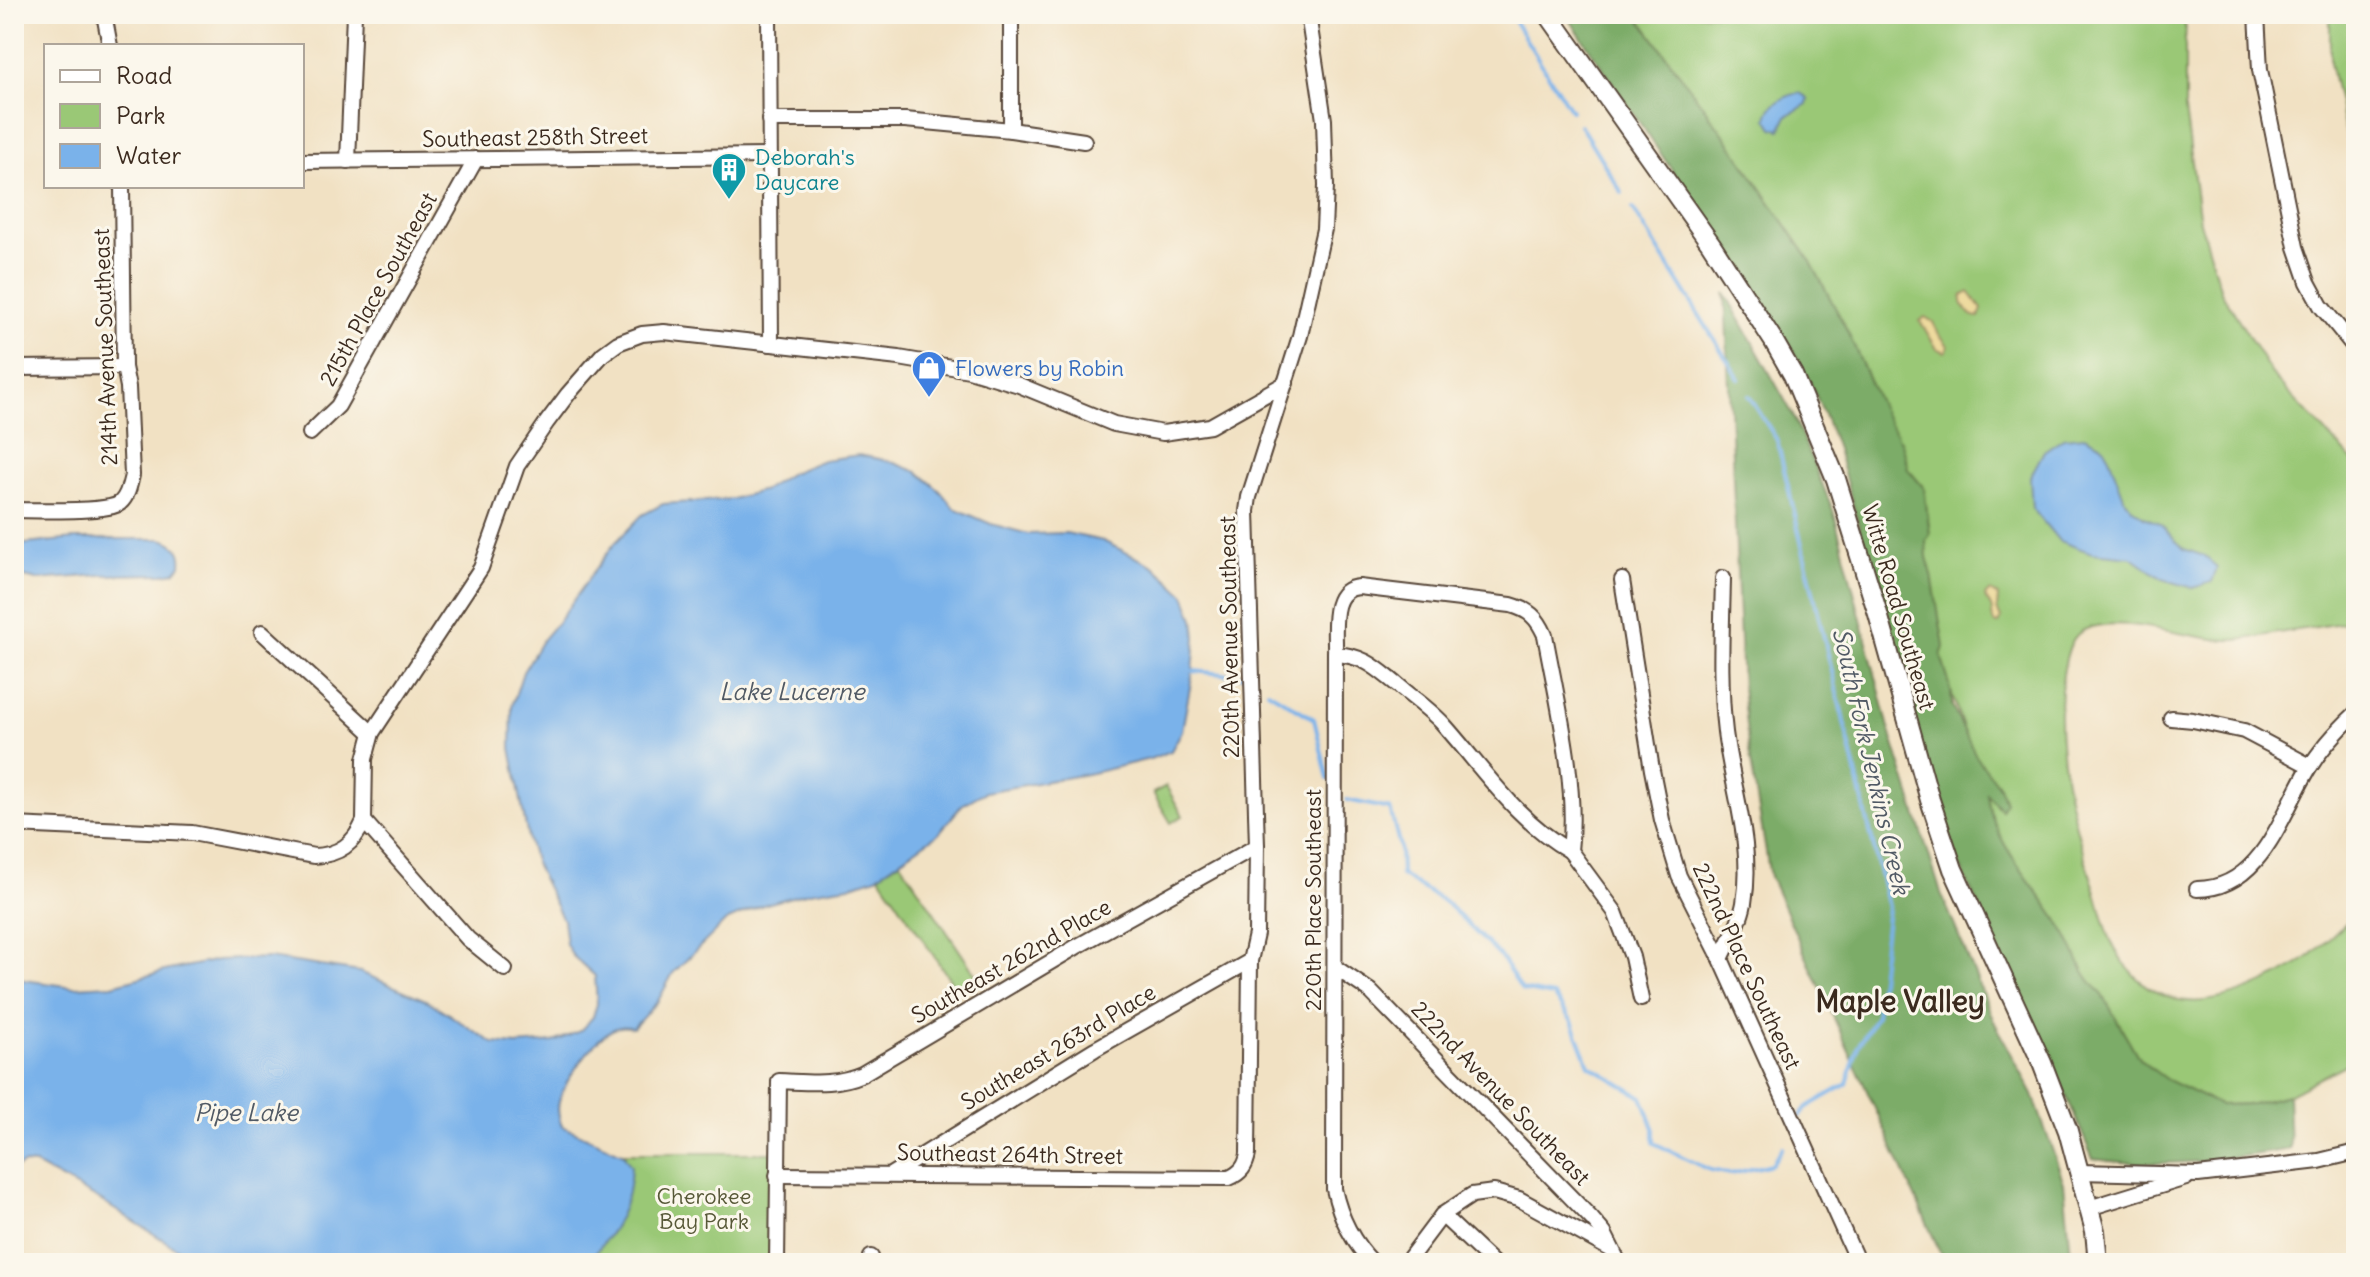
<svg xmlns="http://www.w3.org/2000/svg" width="2370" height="1277" font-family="Delius,sans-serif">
  <rect width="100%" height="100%" fill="#fbf7ec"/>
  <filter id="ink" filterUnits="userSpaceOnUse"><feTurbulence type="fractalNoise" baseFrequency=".0125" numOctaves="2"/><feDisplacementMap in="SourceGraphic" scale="16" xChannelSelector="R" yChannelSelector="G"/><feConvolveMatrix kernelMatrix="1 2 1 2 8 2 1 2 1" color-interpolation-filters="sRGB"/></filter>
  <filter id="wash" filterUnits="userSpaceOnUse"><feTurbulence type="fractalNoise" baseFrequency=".006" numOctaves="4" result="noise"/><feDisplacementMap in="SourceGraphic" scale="32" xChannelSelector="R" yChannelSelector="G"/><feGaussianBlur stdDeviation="1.8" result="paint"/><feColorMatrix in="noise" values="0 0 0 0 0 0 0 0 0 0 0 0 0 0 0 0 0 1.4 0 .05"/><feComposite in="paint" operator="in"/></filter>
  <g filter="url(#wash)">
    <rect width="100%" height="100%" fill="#f1e1c3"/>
    <g fill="#9ac876" stroke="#6a794a" stroke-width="2">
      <path d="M 1636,14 L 2185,14 L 2185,110 L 2200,222 L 2221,291 L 2275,379 L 2356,464 L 2356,620 C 2330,625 2304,629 2278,633 C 2264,635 2250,639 2236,640 C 2191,642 2127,613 2086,629 C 2072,634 2068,650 2065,663 C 2050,737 2071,819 2095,889 C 2101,908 2105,930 2114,947 C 2157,1026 2227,1006 2292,968 C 2315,955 2336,932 2356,913 L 2356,1059 L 2288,1095 L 2252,1104 L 2220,1105 L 2164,1091 L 2027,924 L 1811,262 L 1732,146 Z"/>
      <path d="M 2330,14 L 2356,14 L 2356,179 L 2330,63 Z"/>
      <path d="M 1166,786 L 1183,816 L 1171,823 L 1153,793 Z"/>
      <path d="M 900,861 L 979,980 L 959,993 L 879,875 Z"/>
      <path d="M 622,1153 L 774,1153 L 774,1263 L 586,1263 L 631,1167 Z"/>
    </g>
    <g fill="#7bac67" stroke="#5b6b42" stroke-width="2">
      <path d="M 1566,14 L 1636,14 L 1732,146 L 1811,262 L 1847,330 L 1884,414 L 1902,443 L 1908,469 L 1924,488 L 1930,534 L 1926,541 L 1927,557 L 1932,575 L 1944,647 L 1941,656 L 1951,689 L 1952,706 L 1976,756 L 1999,786 L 2005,802 L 2001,810 L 1987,794 C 1993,846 2037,885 2063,929 C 2077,951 2080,974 2101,992 L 2140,1060 L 2167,1080 L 2220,1105 L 2252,1104 L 2288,1095 L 2290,1149 C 2219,1160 2166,1169 2093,1159 L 2060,1081 L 1959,864 L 1937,801 L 1837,449 C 1822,406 1804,366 1779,328 Z"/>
      <path d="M 1725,293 L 1792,413 L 1833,510 L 1889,728 L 1941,893 L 1994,1021 L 2033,1095 L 2064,1183 L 2072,1263 L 1945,1263 L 1770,877 L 1748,744 L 1742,687 Z"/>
    </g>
    <g fill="#eeda9e" stroke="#94825e" stroke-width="2">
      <path d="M 1969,292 L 1982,309 L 1979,317 C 1969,317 1960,305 1962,296 Z"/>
      <path d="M 1925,317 L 1933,322 C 1938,337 1942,335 1948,346 L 1946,352 L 1937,349 L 1920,321 Z"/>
      <path d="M 1990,591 L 1998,596 L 1997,609 L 2001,618 L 1999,624 L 1994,623 C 1991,617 1993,612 1991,607 C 1989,602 1986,602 1985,596 Z"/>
    </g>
    <g fill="#7ab2ea" stroke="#5a6e84" stroke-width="2">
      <path d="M 1800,93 L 1808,98 L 1807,104 L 1787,116 L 1780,130 L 1773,128 L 1767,118 C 1769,104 1786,95 1800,93 Z"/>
      <path d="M 2084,436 L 2102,445 L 2109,457 L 2125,500 L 2133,509 L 2144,517 L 2159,523 L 2184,549 L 2204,556 L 2217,567 L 2212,582 L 2193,588 L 2163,579 L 2132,557 L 2092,553 L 2059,541 L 2032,508 L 2030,477 L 2044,451 L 2063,438 Z"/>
      <path d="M 859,455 L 889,461 L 918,472 L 940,491 L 954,508 L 991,524 L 1028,534 L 1066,533 L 1103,541 L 1154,566 L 1185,595 L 1194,619 L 1196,637 L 1193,671 L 1182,731 L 1171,751 L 1150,759 L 1092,773 L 985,792 L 962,805 L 939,833 L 876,877 L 849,886 L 809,892 L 763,905 L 726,921 L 673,973 L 658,1001 L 633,1028 C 629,1027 624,1026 620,1027 C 598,1031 565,1080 559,1101 C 557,1110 558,1117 562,1126 L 622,1153 L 631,1166 C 630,1208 614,1233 586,1263 L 200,1263 L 95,1197 L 35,1165 L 23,1164 L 14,1169 L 14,974 L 24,980 L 74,987 L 112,985 L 169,970 L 218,960 L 269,958 L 360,972 L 428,1001 L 493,1043 L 517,1045 L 554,1042 L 580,1031 L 593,1017 L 597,1004 L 595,976 L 572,955 L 566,944 L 563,920 L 536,866 L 529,843 L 511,748 L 512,706 L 523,672 L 543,639 L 561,618 L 592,574 L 615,543 L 642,515 L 663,504 L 732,499 L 764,490 L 791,473 L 823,460 Z"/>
      <path d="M 74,539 L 162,539 C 175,543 183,551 181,565 L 175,572 L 163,574 L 101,575 L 37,580 L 20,576 L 14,571 L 14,547 L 16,545 Z"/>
    </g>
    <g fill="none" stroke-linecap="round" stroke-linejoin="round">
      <g stroke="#7ab2ea" stroke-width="4">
        <path d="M 1510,14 L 1571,111"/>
        <path d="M 1580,125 L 1622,193"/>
        <path d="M 1633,209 L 1739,379"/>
        <path d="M 1749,396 L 1777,440 L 1888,907 L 1876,1016 L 1858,1046 L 1847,1084 L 1806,1108 L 1801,1116"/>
        <path d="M 1193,671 L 1244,676"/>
        <path d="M 1268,691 L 1314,719 L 1328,779"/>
        <path d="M 1347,800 L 1390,809 L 1400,847 L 1401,875 L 1446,903 L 1499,955 L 1522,990 L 1553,996 L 1572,1021 L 1589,1065 L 1642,1097 L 1654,1128 L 1654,1143 L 1710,1170 L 1731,1174 L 1772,1164 L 1783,1147"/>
        <path d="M 588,1261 L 596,1263"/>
      </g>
    </g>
  </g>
  <g filter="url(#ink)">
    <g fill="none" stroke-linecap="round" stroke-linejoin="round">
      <defs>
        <g id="minor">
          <path d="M 104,14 L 110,46"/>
          <path d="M 769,14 L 771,344"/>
          <path d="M 2257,14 L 2260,70 L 2296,247 L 2308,282 L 2321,306 L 2356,349"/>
          <path d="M 769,120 L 905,120 L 1011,130 L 1084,141"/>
          <path d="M 1011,130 L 1011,14"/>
          <path d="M 302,161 L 769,156"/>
          <path d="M 348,161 L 354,14"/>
          <path d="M 14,368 L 124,367"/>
          <path d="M 310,433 L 338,406 L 476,159"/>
          <path d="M 14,510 C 34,510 107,513 120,503 C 128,496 130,484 132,475 L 128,387 L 124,367 L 122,186"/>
          <path d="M 1622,580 L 1652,770 L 1662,820 L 1679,876 L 1721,959 L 1858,1263"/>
          <path d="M 262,632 L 372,733"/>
          <path d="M 1335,654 C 1366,656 1376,668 1399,686 C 1414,699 1432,711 1445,726 C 1484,770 1518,822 1570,851"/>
          <path d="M 2171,718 L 2193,720 L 2244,731 L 2310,766"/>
          <path d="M 364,821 L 365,759 L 372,733 L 481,568 L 517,466 L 547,422 L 568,394 L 603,354 L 618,343 L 642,334 L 664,332 L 899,358 L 969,370 L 1019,385 L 1114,424 L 1163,433 L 1210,426 L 1286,383"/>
          <path d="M 14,825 L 192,833 L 314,856 C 339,855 354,844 364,821 L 468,939 L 505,969"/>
          <path d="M 2197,889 C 2261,889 2281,815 2308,770 C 2321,748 2338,730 2356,713"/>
          <path d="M 1721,959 C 1729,942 1741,921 1744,903 C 1754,845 1732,788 1725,732 C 1719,682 1722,629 1723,578"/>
          <path d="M 1336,968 L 1370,991 L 1592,1219 L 1604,1233 L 1619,1263"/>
          <path d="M 2079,1172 L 2198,1175 L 2319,1161 L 2356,1152"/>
          <path d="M 892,1174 L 1095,1049 L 1250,961"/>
          <path d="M 777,1175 L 1229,1178 C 1241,1173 1246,1166 1248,1154 L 1250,961 L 1256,934 L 1257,846 L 1247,511 L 1249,497 L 1300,336 L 1324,229 L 1326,186 L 1324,120 L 1308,14"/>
          <path d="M 2089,1208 L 2186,1178"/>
          <path d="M 1442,1215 L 1493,1263"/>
          <path d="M 777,1263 L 779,1081 C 808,1082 835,1086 862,1074 L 1076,947 L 1257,846"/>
          <path d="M 871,1263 L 871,1257"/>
          <path d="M 1373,1263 C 1352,1242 1340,1217 1334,1189 L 1335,654 C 1336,631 1328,589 1359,587 L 1511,605 C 1529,610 1537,617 1545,635 C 1557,701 1578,784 1570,851 L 1615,912 L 1632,957 L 1641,999"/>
          <path d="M 1406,1263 L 1442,1215 L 1472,1195 L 1494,1192 L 1519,1199 L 1612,1250"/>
        </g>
        <path id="tertiary" d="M 1548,14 L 1711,244 L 1773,340 L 1793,375 L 1836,479 L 1878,614 L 1930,800 L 1953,869 L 2042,1063 L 2068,1131 L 2095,1231 L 2098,1263"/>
      </defs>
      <use href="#minor" stroke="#564537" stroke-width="18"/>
      <use href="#tertiary" stroke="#564537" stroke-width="22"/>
      <use href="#minor" stroke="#fff" stroke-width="14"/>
      <use href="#tertiary" stroke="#fff" stroke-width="18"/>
    </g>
  </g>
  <defs>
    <symbol id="building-pin" viewBox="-11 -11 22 30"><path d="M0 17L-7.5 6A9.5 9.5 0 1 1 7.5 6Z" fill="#0f9aa8" stroke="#fbf7ec"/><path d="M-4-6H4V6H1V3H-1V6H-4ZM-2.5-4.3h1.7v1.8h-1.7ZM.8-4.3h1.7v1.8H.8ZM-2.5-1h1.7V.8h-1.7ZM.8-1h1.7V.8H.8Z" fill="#fff"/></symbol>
    <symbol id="shop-pin" viewBox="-11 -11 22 30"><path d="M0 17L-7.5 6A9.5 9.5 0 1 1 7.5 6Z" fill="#3f7fe0" stroke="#fbf7ec"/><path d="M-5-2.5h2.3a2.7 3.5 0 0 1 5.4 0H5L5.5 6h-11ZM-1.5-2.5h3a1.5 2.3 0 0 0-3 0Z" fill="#fff"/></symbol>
  </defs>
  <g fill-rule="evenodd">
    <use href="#building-pin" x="709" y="150" width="40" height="54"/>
    <use href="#shop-pin" x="909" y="348" width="40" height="54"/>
  </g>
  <g text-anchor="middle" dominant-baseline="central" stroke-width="6" stroke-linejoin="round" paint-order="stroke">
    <g font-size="22" fill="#3b2a1e" stroke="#fbf7ec">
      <text transform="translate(535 137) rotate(-1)">Southeast 258th Street</text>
      <text transform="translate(378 289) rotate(-61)">215th Place Southeast</text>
      <text transform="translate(105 347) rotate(-92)">214th Avenue Southeast</text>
      <text transform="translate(1899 607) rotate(74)">Witte Road Southeast</text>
      <text transform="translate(1229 637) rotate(-91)">220th Avenue Southeast</text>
      <text transform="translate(1313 900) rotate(-90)">220th Place Southeast</text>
      <text transform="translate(1011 961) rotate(-30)">Southeast 262nd Place</text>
      <text transform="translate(1747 966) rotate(65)">222nd Place Southeast</text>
      <text transform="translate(1058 1047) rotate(-31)">Southeast 263rd Place</text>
      <text transform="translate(1501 1093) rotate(46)">222nd Avenue Southeast</text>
      <text transform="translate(1010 1154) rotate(1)">Southeast 264th Street</text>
    </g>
    <g font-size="22" fill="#0d838f" stroke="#fbf7ec" text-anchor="start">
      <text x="755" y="157">Deborah's<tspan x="755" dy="25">Daycare</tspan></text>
    </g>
    <g font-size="22" fill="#366cbe" stroke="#fbf7ec" text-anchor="start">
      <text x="955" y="368">Flowers by Robin</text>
    </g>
    <g font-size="22" fill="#585938" stroke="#fbf7ec">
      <text x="704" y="1196">Cherokee<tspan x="704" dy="25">Bay Park</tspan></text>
    </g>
    <g font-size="24" font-style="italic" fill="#515a65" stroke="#fbf7ec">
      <text x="792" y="691">Lake Lucerne</text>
      <text transform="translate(1872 761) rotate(77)">South Fork Jenkins Creek</text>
      <text x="246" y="1112">Pipe Lake</text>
    </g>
    <g font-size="30" font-weight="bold" fill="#3b2a1e" stroke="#fbf7ec">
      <text x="1900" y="1001">Maple Valley</text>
    </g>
  </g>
  <rect width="2370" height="1277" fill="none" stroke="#fbf7ec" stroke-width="48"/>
  <rect x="44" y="44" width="260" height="144" fill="#fbf7ec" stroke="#aea59a" stroke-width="2"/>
  <rect x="60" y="70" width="40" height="12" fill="#ffffff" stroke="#aea59a" stroke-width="2"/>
  <text x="116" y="84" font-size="24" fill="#3b2a1e">Road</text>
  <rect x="60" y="104" width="40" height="24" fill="#9ac876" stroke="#aea59a" stroke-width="2"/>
  <text x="116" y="124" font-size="24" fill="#3b2a1e">Park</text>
  <rect x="60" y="144" width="40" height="24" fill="#7ab2ea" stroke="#aea59a" stroke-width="2"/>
  <text x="116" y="164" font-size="24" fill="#3b2a1e">Water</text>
</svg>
